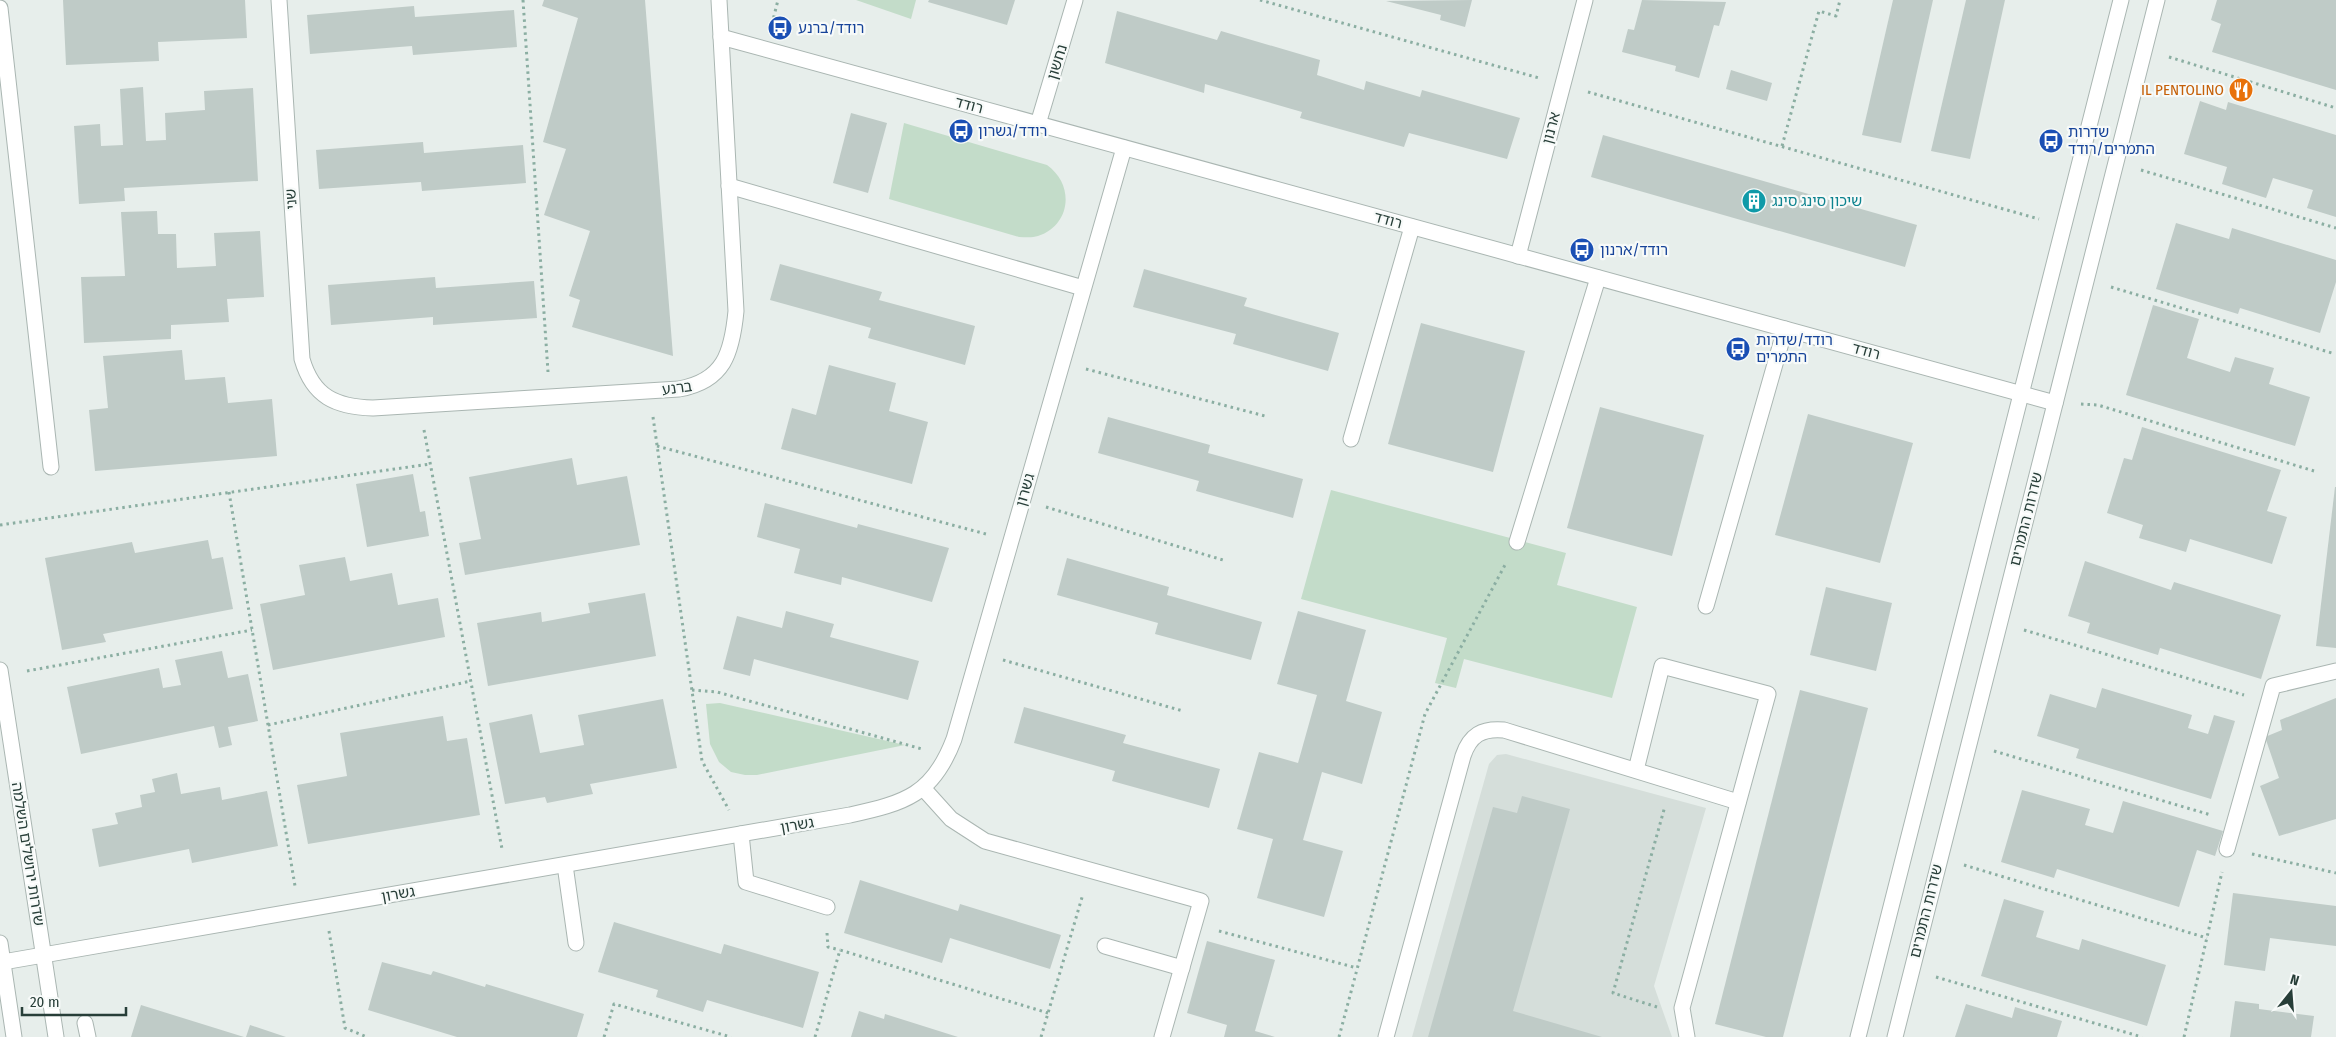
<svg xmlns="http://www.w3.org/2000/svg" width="2336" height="1037" font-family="'Fira Sans Condensed','Noto Sans Hebrew',sans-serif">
  <rect width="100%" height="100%" fill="#e7eeeb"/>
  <path fill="#d5deda" d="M 1506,754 L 1706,808 L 1654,986 L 1672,1037 L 1412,1037 L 1489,764 L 1497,755 Z"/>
  <g fill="#c3dcc9">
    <path d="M 856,0 L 916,0 L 911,19 Z"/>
    <path d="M 904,123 L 1047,165 C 1075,185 1071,225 1038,236 C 1032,238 1025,237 1019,237 L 889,199 Z"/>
    <path d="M 1331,490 L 1566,553 L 1557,585 L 1637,607 L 1612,698 L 1464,659 L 1456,688 L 1435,683 L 1447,638 L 1301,599 Z"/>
    <path d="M 720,703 L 905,745 L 757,775 L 745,775 L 731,772 L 719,762 L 710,744 L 706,704 Z"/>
  </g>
  <g fill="#bfcbc7">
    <path d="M 63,0 L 245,0 L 247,38 L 158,42 L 159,61 L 66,65 Z"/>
    <path d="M 544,0 L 645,0 L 673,356 L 572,327 L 580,300 L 569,296 L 590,231 L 544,215 L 566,149 L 543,142 L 578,18 L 542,6 Z"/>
    <path d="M 929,0 L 1015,0 L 1007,25 L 928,2 Z"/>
    <path d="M 1472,0 L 1465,27 L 1440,20 L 1441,15 L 1386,1 Z"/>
    <path d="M 1642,0 L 1726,2 L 1719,26 L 1714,25 L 1699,78 L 1675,71 L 1676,66 L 1622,52 L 1628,29 L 1634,30 Z"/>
    <path d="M 1893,0 L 1933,0 L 1901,143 L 1862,135 Z"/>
    <path d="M 1966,0 L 2005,0 L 1970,159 L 1931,151 Z"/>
    <path d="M 2217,0 L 2336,0 L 2336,90 L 2212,52 L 2221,24 L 2211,20 Z"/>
    <path d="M 414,6 L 415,17 L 514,10 L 517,47 L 413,55 L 412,46 L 310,54 L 307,15 Z"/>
    <path d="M 1117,11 L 1217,40 L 1221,31 L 1320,60 L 1317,75 L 1364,90 L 1366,81 L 1420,97 L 1422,90 L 1520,118 L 1507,159 L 1409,133 L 1404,147 L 1300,118 L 1302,112 L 1205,84 L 1204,93 L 1105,63 Z"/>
    <path d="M 1731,70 L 1772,83 L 1767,101 L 1726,89 Z"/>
    <path d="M 143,87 L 146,141 L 166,140 L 165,113 L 205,110 L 204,91 L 253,88 L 258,181 L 124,188 L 125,201 L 79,204 L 74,126 L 100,124 L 101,146 L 123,145 L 120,89 Z"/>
    <path d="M 2200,101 L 2226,110 L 2228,102 L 2336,135 L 2336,217 L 2307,208 L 2313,190 L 2273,178 L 2266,198 L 2222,184 L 2227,167 L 2184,154 Z"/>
    <path d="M 851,113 L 887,123 L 868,193 L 833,183 Z"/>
    <path d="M 1603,135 L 1917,225 L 1905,267 L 1591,177 Z"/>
    <path d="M 423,142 L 424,153 L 523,145 L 526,183 L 422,191 L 421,182 L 319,189 L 316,150 Z"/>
    <path d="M 157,211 L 158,234 L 176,234 L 177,268 L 216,266 L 214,233 L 260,231 L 264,297 L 227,299 L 229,322 L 171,325 L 171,339 L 84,343 L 81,277 L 125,276 L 121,212 Z"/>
    <path d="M 2176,223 L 2229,239 L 2232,228 L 2336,260 L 2336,282 L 2320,333 L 2240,308 L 2238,314 L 2156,289 Z"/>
    <path d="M 780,264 L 882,292 L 879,300 L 975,326 L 965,365 L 868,338 L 871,328 L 770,300 Z"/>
    <path d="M 1144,269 L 1247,298 L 1244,306 L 1339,333 L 1328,371 L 1233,344 L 1236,334 L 1133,307 Z"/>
    <path d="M 435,277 L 436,288 L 534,281 L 537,318 L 433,325 L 433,317 L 331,325 L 328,285 Z"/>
    <path d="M 2153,305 L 2199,319 L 2187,358 L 2230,372 L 2235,357 L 2274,368 L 2269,384 L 2310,397 L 2295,446 L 2126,395 Z"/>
    <path d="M 1421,323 L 1525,351 L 1493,472 L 1388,444 Z"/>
    <path d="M 182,350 L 185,380 L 225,377 L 228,403 L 272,399 L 277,456 L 95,471 L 89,410 L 108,408 L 103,356 Z"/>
    <path d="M 829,365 L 896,383 L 889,411 L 928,422 L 912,484 L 781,449 L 792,408 L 816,415 Z"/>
    <path d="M 1600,407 L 1704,435 L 1672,556 L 1567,528 Z"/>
    <path d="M 1808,414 L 1913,443 L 1880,563 L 1775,535 Z"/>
    <path d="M 1108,417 L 1210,445 L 1208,453 L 1303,479 L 1293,518 L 1196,491 L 1199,481 L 1098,453 Z"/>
    <path d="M 2142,427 L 2281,470 L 2267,511 L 2287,517 L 2272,564 L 2190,539 L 2186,552 L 2139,538 L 2143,525 L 2107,513 L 2124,458 L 2132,460 Z"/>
    <path d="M 572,458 L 577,485 L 627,476 L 640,545 L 465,575 L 459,543 L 481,539 L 469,477 Z"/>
    <path d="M 413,474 L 420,512 L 425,511 L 429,536 L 367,547 L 356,484 Z"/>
    <path d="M 2335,487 L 2336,487 L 2336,648 L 2316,646 Z"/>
    <path d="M 765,503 L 857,528 L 858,524 L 949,548 L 932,602 L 842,577 L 841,585 L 794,573 L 800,549 L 757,537 Z"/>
    <path d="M 208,540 L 212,559 L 223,557 L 233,609 L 103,634 L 106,642 L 62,650 L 45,558 L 132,542 L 135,553 Z"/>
    <path d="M 345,557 L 350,581 L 392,573 L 398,605 L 438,598 L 445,637 L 273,670 L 260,604 L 305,595 L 299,565 Z"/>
    <path d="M 1067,558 L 1169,587 L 1167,595 L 1262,622 L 1251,660 L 1155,634 L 1158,623 L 1057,595 Z"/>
    <path d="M 2085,561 L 2171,590 L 2174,582 L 2281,615 L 2261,679 L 2160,648 L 2158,655 L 2087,633 L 2090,623 L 2068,616 Z"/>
    <path d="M 1826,587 L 1892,603 L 1876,671 L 1810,655 Z"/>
    <path d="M 645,593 L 656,656 L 488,686 L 477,623 L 541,612 L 542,622 L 590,613 L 588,603 Z"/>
    <path d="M 786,611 L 834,624 L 830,637 L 919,661 L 908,700 L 754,659 L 750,676 L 723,669 L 737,616 L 782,628 Z"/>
    <path d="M 1298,611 L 1366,630 L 1346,701 L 1382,712 L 1362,784 L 1322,772 L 1303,840 L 1343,851 L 1324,917 L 1257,898 L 1273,839 L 1237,829 L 1259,752 L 1298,763 L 1317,695 L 1277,684 Z"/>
    <path d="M 222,651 L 228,678 L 248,674 L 258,721 L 228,727 L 232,745 L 219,748 L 214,726 L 81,754 L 67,687 L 159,668 L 163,688 L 181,685 L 175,660 Z"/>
    <path d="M 2102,688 L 2192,715 L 2188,728 L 2208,734 L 2214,715 L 2235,721 L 2211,799 L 2076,758 L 2079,749 L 2037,736 L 2050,694 L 2096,708 Z"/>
    <path d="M 1800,690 L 1868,708 L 1783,1037 L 1766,1037 L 1715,1024 Z"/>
    <path d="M 2336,698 L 2336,819 L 2279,836 L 2260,786 L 2279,778 L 2265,737 L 2282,730 L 2280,720 Z"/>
    <path d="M 663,699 L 677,768 L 590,784 L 593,794 L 547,803 L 545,797 L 505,804 L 489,723 L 532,714 L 540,753 L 584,745 L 578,715 Z"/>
    <path d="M 1024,707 L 1126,735 L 1123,743 L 1220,769 L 1209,808 L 1112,781 L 1115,771 L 1014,743 Z"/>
    <path d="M 443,716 L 447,741 L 467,738 L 480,815 L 308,844 L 297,785 L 347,776 L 340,733 Z"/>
    <path d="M 177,773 L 181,794 L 220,787 L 222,800 L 267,791 L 278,846 L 192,863 L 189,849 L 99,867 L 92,829 L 118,824 L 115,813 L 142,807 L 140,795 L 155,792 L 152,779 Z"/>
    <path d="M 2022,790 L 2090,809 L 2085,825 L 2113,833 L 2123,801 L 2223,831 L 2215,856 L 2197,850 L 2179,907 L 2057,869 L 2054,878 L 2001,862 Z"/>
    <path d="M 1522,796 L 1570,809 L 1513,1011 L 1602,1037 L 1428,1037 L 1493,807 L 1517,813 Z"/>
    <path d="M 860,880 L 958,911 L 960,904 L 1061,935 L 1050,969 L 950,938 L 942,963 L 844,933 Z"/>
    <path d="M 2233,893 L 2336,906 L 2336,946 L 2270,938 L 2265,971 L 2224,965 Z"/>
    <path d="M 2004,899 L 2044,911 L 2036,937 L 2079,950 L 2082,939 L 2166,965 L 2147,1026 L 1981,976 Z"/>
    <path d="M 614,922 L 721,954 L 724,944 L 819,972 L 803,1028 L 707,1000 L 703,1012 L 656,997 L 658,990 L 598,972 Z"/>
    <path d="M 1207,941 L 1275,960 L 1255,1031 L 1275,1037 L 1224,1037 L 1227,1025 L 1187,1013 Z"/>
    <path d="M 382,962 L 431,975 L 433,971 L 485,987 L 486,984 L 584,1014 L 577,1037 L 457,1037 L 368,1010 Z"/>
    <path d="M 2235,1001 L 2259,1004 L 2259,1009 L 2314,1016 L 2311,1037 L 2230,1037 Z"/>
    <path d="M 1966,1004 L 2012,1018 L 2015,1007 L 2062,1021 L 2057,1037 L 1955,1037 Z"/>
    <path d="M 141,1005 L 244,1037 L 131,1037 Z"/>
    <path d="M 859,1011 L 884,1019 L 885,1014 L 958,1037 L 851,1037 Z"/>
    <path d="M 250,1025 L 286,1037 L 246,1037 Z"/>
  </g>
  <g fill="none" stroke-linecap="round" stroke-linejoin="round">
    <defs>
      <g id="service">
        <path d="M 0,8 L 51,467"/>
        <path d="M 1351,439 L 1412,227"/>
        <path d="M 1517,542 L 1598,278"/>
        <path d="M 1706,606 L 1785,329"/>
        <path d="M 1636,770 L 1662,666 L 1768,694 L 1682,1008 L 1687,1037"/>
        <path d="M 741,834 L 746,882 L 827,907"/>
        <path d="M 2227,849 L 2273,686 L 2336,671"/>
        <path d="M 565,865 L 576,943"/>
        <path d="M 1105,946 L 1182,968"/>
        <path d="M 85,1023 L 88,1037"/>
      </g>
      <g id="minor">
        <path d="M 279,0 L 302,359 C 313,397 336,407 373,408 L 679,389 C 724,381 732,353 736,311 L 719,0"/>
        <path d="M 721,37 L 2055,403"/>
        <path d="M 1038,124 L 1075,0"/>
        <path d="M 729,186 L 1083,288"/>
        <path d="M 1518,256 L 1585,0"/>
        <path d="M 923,788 L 951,819 L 985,841 L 1201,901 L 1162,1037"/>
        <path d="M 3,962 L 850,815 C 905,803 933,795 954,739 L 1124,148"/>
        <path d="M 1386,1037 L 1463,756 C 1470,735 1482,728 1504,730 L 1738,802"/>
      </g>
      <g id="tertiary">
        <path d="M 0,670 L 56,1037"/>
        <path d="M 0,943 L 14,1037"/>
        <path d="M 1858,1037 L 2121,0"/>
        <path d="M 1895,1037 L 2157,0"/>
      </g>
    </defs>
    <use href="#service" stroke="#aab6b2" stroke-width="17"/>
    <use href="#minor" stroke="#aab6b2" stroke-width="17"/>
    <use href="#tertiary" stroke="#aab6b2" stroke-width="17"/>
    <g stroke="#8baea2" stroke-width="3" stroke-dasharray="2.5 4" stroke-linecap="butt">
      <path d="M 523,0 L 548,372"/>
      <path d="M 1260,0 L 1539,78"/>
      <path d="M 772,24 L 778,0"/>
      <path d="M 2169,57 L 2336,108"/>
      <path d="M 1588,92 L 2039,219"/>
      <path d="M 1782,146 L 1819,11 L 1836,16 L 1840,0"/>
      <path d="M 2141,170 L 2336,228"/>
      <path d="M 2111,287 L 2332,353"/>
      <path d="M 1086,369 L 1265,416"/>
      <path d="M 2081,404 L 2098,405 L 2314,471"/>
      <path d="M 653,417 L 702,761 L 729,810"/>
      <path d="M 424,430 L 502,849"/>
      <path d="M 657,446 L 986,534"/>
      <path d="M 229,492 L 295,886"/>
      <path d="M 1046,507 L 1223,560"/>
      <path d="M 0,525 L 430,464"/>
      <path d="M 2024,630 L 2244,695"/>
      <path d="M 1003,660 L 1183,711"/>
      <path d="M 27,671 L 252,630"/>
      <path d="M 692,690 L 717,692 L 922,749"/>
      <path d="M 268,725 L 471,681"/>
      <path d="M 1994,751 L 2211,815"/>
      <path d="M 2252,854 L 2336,873"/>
      <path d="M 1964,865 L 2207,938"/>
      <path d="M 329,931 L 345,1028 L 367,1037"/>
      <path d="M 1219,931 L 1357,968"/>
      <path d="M 827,933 L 828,947 L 840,950"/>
      <path d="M 1936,977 L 2142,1037"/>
      <path d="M 1657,1007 L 1613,993 L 1665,806"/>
      <path d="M 604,1037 L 614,1004 L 731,1037"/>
      <path d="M 815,1037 L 840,950 L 1048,1013"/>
      <path d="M 1041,1037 L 1083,894"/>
      <path d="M 1339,1037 L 1425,714 L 1505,565"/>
      <path d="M 2184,1037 L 2222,872"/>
    </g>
    <use href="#service" stroke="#fff" stroke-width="15"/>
    <use href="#minor" stroke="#fff" stroke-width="15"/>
    <use href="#tertiary" stroke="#fff" stroke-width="15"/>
  </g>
  <defs>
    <symbol id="bus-disc" viewBox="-11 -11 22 22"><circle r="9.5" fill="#1a4fb4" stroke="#f7faf9"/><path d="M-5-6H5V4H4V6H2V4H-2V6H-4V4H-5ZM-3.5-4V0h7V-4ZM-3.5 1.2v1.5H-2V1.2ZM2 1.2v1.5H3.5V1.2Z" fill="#fff"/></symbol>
    <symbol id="restaurant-disc" viewBox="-11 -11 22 22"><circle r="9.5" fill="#e8710a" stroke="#f7faf9"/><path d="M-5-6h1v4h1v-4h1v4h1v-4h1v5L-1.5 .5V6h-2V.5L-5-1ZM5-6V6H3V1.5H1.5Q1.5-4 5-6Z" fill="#fff"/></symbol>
    <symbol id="building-disc" viewBox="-11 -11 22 22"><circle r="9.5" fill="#0f9aa8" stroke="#f7faf9"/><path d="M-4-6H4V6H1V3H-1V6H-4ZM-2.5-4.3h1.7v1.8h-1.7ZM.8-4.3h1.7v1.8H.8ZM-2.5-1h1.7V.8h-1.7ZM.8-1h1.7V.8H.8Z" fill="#fff"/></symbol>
  </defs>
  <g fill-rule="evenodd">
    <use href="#bus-disc" x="766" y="14" width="28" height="28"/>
    <use href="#restaurant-disc" x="2227" y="76" width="28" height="28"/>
    <use href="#bus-disc" x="947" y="117" width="28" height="28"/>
    <use href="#bus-disc" x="2037" y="127" width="28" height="28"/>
    <use href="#building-disc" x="1740" y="187" width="28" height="28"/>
    <use href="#bus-disc" x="1568" y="236" width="28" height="28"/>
    <use href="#bus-disc" x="1724" y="335" width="28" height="28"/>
  </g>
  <g text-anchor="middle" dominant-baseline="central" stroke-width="4.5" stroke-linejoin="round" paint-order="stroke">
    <g font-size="15" fill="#164399" stroke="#f7faf9" text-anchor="start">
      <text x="798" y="28">רודד/ברנע</text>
      <text x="978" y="131">רודד/גשרון</text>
      <text x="2068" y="132">שדרות<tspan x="2068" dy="17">התמרים/רודד</tspan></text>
      <text x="1600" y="250">רודד/ארנון</text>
      <text x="1756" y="340">רודד/שדרות<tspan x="1756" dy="17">התמרים</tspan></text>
    </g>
    <g font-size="15" fill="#273e38" stroke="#f7faf9">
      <text transform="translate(1057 62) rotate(-73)">נחשון</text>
      <text transform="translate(969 105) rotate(15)">רודד</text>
      <text transform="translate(1551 128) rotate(-75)">ארנון</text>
      <text transform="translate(291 199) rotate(-94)">שני</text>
      <text transform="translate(1388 220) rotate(15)">רודד</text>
      <text transform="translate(1866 351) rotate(15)">רודד</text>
      <text transform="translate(677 388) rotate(-8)">ברנע</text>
      <text transform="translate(1025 490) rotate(-74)">גשרון</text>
      <text transform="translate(2026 519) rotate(-76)">שדרות התמרים</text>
      <text transform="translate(797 825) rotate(-10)">גשרון</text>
      <text transform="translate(28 854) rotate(81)">שדרות ירושלים השלמה</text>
      <text transform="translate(398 894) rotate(-10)">גשרון</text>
      <text transform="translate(1926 911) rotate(-76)">שדרות התמרים</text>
    </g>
    <g font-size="15" fill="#c56008" stroke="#f7faf9" text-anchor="end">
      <text x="2224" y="90">IL PENTOLINO</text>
    </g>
    <g font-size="15" fill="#0d838f" stroke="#f7faf9" text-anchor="start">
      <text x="1772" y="201">שיכון סינג סינג</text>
    </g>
  </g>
  <g transform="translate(2291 992) rotate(17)" stroke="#f7faf9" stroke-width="4" paint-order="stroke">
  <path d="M0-4L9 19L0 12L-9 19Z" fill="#273e38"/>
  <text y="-8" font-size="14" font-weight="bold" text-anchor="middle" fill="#273e38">N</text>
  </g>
  <path d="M22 1007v8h104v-8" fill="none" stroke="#273e38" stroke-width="2.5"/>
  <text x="30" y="1007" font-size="15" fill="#273e38" stroke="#f7faf9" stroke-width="4" paint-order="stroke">20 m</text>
</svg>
